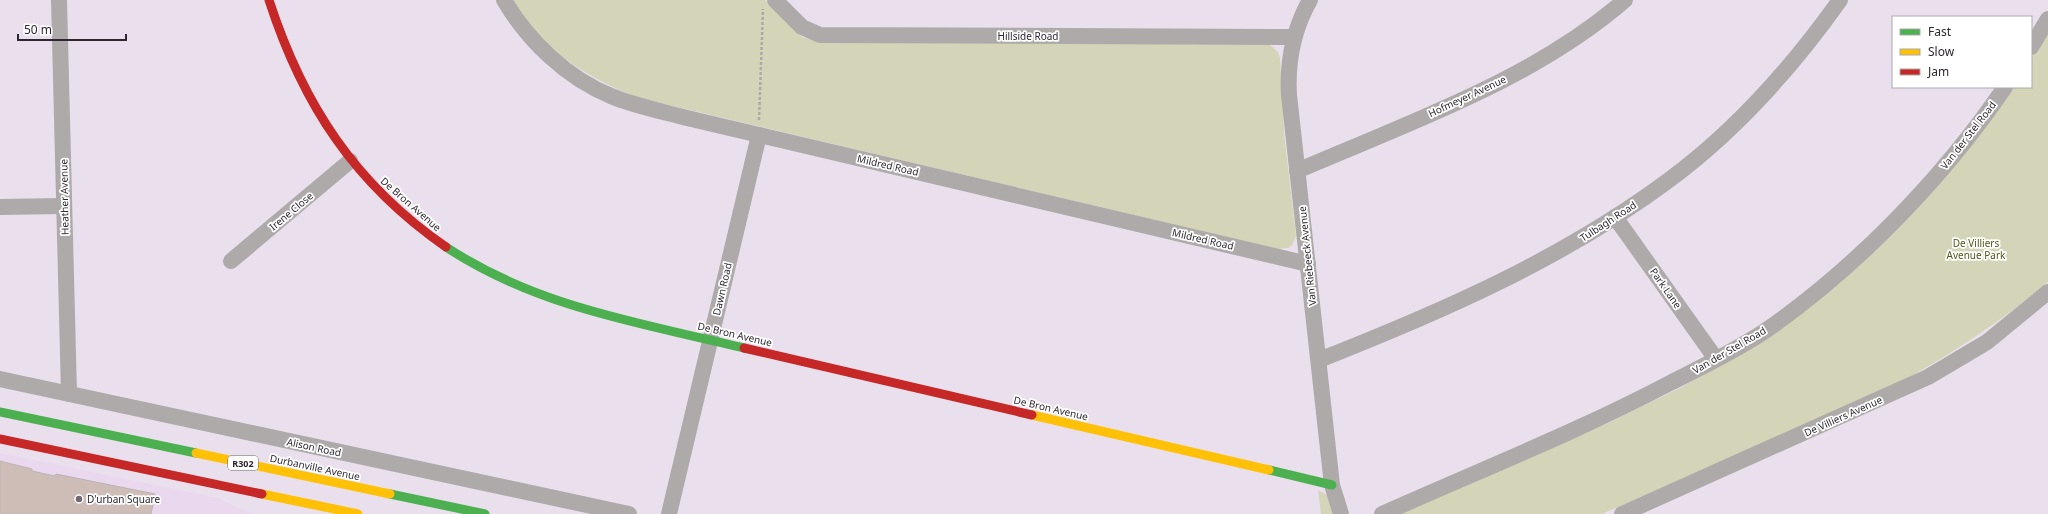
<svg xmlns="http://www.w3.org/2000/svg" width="2048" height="514" font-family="'Noto Sans',sans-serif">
  <rect width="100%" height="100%" fill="#eae0ed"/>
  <path fill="#e9d8ee" d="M 0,453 L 218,498 L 248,512 L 258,514 L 0,514 Z"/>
  <g fill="#d3d4b8">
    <path d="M 512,0 L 765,0 L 802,37 L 817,41 L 1270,45 L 1278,52 L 1280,58 L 1284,133 L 1296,236 L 1292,245 L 1288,248 L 1277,249 L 639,98 C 602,84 568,65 540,37 C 530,26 521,12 512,0 Z"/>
    <path d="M 2048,31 L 2048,282 C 2000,322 1949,356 1893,386 L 1602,514 L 1398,514 L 1608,423 L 1682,387 L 1750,347 L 1816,299 L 2013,87 L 2031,87 L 2031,59 Z"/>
    <path d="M 1318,490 L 1328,496 L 1333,514 L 1321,514 Z"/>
  </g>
  <path fill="#cebdb7" stroke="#bcb3b6" d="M 0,461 L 32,469 L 32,471 L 55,476 L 56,474 L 155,494 L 151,514 L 0,514 Z"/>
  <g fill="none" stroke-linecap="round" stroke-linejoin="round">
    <path stroke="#ada9ab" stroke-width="2.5" stroke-dasharray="3 2" stroke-linecap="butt" d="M 759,120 L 763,9"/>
    <g stroke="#aeaaa9" stroke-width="16">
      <path d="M 59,0 L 69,394"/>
      <path d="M 504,0 C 528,41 567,78 611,96 C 635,106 661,111 687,118 L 1308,264"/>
      <path d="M 775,0 L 802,27 L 820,35 L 1294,37"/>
      <path d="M 1310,0 C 1293,30 1287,61 1289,95 L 1332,485 L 1341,514"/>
      <path d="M 2031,47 L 2048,19"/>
      <path d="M 1297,171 C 1408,123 1533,80 1625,0"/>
      <path d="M 0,207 L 64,206"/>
      <path d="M 1615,217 L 1716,359"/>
      <path d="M 231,261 L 350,161"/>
      <path d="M 1319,360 C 1441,312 1563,259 1669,180 C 1734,132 1793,66 1840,0"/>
      <path d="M 0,379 L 629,514"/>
      <path d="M 669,514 L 759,135"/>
      <path d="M 1382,514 C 1478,471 1577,432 1670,383 C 1702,367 1735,351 1765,331 C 1856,268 1943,178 2005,87"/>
      <path d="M 1622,514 L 1928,377 L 1987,342 L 2048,292"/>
    </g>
    <g stroke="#4caf50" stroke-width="9">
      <path d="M 446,247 C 537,307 640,323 744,348"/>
      <path d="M 0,412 L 196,453"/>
      <path d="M 1269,470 L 1332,485"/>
      <path d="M 390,494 L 485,514"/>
    </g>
    <g stroke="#ffc107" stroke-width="9">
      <path d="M 1032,415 L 1269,470"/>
      <path d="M 196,453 L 390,494"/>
      <path d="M 262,494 L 358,514"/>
    </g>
    <g stroke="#c62828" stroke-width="9">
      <path d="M 269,0 C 303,105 355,184 446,247"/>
      <path d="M 744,348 L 1032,415"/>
      <path d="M 0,439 L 262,494"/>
    </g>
  </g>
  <circle fill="#706872" stroke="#fff" stroke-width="1.5" cx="79" cy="499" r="4"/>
  <g text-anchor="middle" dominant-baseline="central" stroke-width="3.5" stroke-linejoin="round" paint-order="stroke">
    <rect fill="#fff" stroke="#6d686e" stroke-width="1" x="228" y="456" width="30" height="14" rx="3"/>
    <g font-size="9" font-weight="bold" fill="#2e2730">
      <text x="243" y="463">R302</text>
    </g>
    <g font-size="10" fill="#2e2730" stroke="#fff">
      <text x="1028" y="36">Hillside Road</text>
      <text transform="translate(1467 96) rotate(-25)">Hofmeyer Avenue</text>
      <text transform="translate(1968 135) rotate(-52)">Van der Stel Road</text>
      <text transform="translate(888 165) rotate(13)">Mildred Road</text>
      <text transform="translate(64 197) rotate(-91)">Heather Avenue</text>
      <text transform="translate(411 204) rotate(41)">De Bron Avenue</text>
      <text transform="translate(291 211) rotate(-40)">Irene Close</text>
      <text transform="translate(1608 221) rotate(-33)">Tulbagh Road</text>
      <text transform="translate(1203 239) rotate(13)">Mildred Road</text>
      <text transform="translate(1307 256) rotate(-96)">Van Riebeeck Avenue</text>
      <text transform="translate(1666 288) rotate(55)">Park Lane</text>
      <text transform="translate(722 289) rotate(-77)">Dawn Road</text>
      <text transform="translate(735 334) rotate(13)">De Bron Avenue</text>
      <text transform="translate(1729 350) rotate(-30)">Van der Stel Road</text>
      <text transform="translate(1051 408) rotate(13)">De Bron Avenue</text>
      <text transform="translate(1843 416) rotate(-24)">De Villiers Avenue</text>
      <text transform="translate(314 447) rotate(12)">Alison Road</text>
      <text transform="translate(315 467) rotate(12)">Durbanville Avenue</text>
    </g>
    <g font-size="10" fill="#51581b" stroke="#fff">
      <text x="1976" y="243">De Villiers<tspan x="1976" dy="12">Avenue Park</tspan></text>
    </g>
    <g font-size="10" fill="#2e2730" stroke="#fff" text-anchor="start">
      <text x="87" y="499">D'urban Square</text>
    </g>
  </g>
  <rect x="1892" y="16" width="140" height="72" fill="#ffffff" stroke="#aba9ac"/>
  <rect x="1900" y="29" width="20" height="6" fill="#4caf50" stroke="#aba9ac"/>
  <text x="1928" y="36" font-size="12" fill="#2e2730">Fast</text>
  <rect x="1900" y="49" width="20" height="6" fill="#ffc107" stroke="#aba9ac"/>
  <text x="1928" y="56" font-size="12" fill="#2e2730">Slow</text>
  <rect x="1900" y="69" width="20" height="6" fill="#c62828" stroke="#aba9ac"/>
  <text x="1928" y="76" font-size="12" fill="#2e2730">Jam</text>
  <path d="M18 34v6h108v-6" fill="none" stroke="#2e2730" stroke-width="2"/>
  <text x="24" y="34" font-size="12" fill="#2e2730" stroke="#ffffff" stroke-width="3" paint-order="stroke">50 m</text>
</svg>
